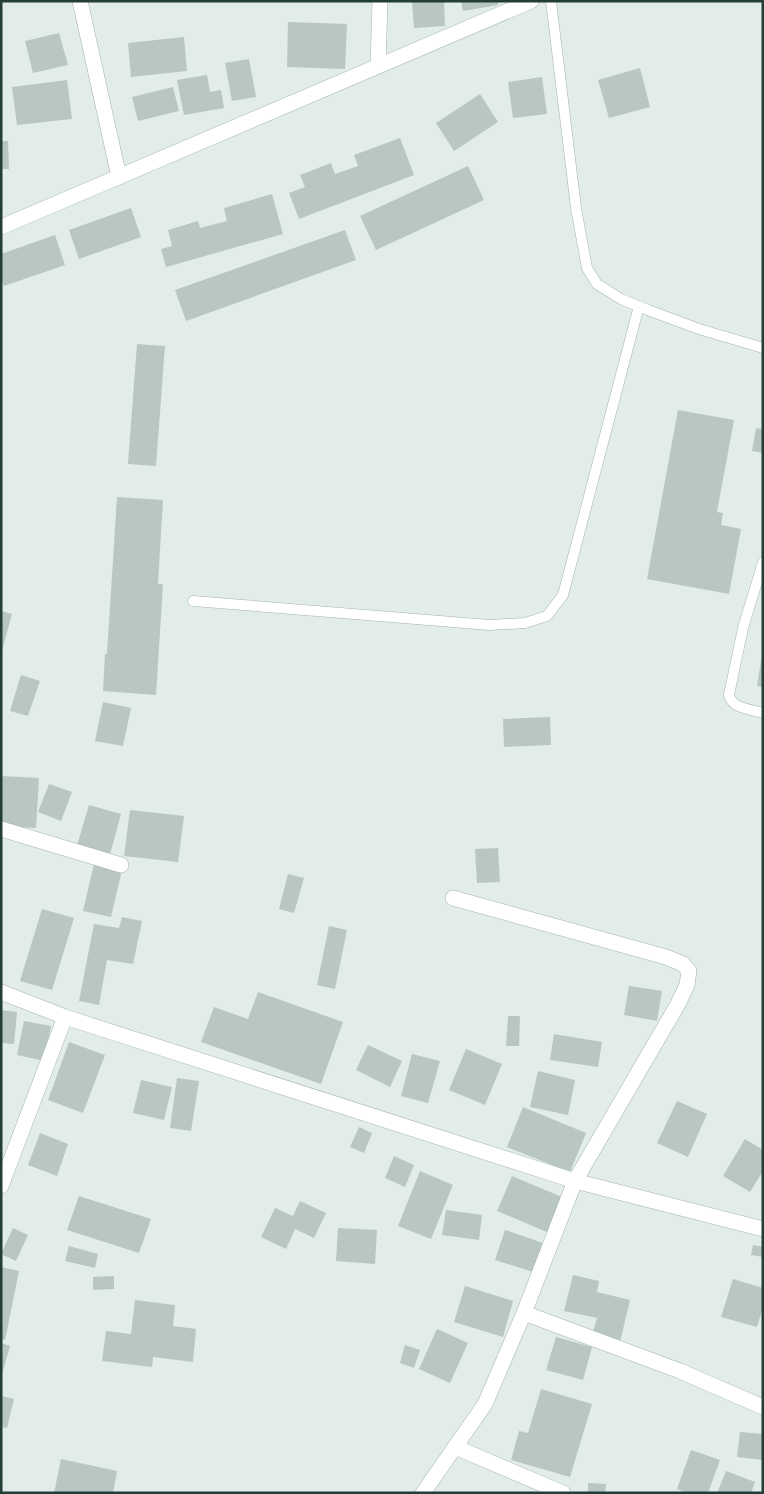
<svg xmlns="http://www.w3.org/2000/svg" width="764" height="1494" font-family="Commissioner,sans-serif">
  <rect width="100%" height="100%" fill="#e2ece8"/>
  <g fill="#b8c7c1">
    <path d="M 412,1 L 444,1 L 445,26 L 414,28 Z"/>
    <path d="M 461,1 L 498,1 L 498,5 L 463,11 Z"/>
    <path d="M 288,22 L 347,24 L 345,69 L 287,67 Z"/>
    <path d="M 59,33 L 68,65 L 33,73 L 25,41 Z"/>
    <path d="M 184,37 L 187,71 L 131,77 L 128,43 Z"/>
    <path d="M 249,59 L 256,97 L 232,101 L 225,63 Z"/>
    <path d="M 640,68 L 650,107 L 609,118 L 598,80 Z"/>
    <path d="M 207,75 L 210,92 L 221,90 L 224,108 L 184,115 L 177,80 Z"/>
    <path d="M 542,77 L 547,114 L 513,118 L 508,82 Z"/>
    <path d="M 67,80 L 72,119 L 17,125 L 12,87 Z"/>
    <path d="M 173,87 L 179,111 L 138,121 L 132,97 Z"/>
    <path d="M 480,94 L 498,122 L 454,151 L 436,123 Z"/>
    <path d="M 400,138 L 414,175 L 299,219 L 289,193 L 305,187 L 300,175 L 331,163 L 335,174 L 358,166 L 354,155 Z"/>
    <path d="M 1,141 L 8,141 L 9,169 L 1,169 Z"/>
    <path d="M 468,166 L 484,200 L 376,250 L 360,216 Z"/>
    <path d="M 272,194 L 283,234 L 166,267 L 161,249 L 172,246 L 168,230 L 198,221 L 200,228 L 227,221 L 224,208 Z"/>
    <path d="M 131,208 L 141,237 L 79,259 L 69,230 Z"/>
    <path d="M 345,230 L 356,260 L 186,321 L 175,290 Z"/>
    <path d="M 55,235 L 65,265 L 4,286 L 1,279 L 1,254 Z"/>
    <path d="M 137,344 L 165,346 L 156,466 L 128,464 Z"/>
    <path d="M 678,410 L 734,420 L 717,512 L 723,513 L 721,525 L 741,529 L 729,594 L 647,579 Z"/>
    <path d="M 756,428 L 763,429 L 763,453 L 752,451 Z"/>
    <path d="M 117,497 L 163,500 L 158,584 L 163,584 L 156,695 L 103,691 L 105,654 L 107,654 Z"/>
    <path d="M 1,611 L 12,614 L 2,651 L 1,651 Z"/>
    <path d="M 762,655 L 763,655 L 763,687 L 757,686 Z"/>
    <path d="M 21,675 L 40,681 L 28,716 L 10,711 Z"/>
    <path d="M 103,702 L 131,708 L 123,746 L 95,741 Z"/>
    <path d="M 550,717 L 551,745 L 504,747 L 503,719 Z"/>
    <path d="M 1,776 L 39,778 L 36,828 L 1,826 Z"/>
    <path d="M 49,784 L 72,792 L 61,821 L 38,812 Z"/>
    <path d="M 89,805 L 121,814 L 109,858 L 76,849 Z"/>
    <path d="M 130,810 L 184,816 L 178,862 L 124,856 Z"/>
    <path d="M 498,848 L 500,882 L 477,883 L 475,849 Z"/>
    <path d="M 94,864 L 122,870 L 111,917 L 83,911 Z"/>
    <path d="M 288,874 L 304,878 L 294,913 L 279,909 Z"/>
    <path d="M 42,909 L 74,918 L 52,990 L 20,981 Z"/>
    <path d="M 122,917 L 142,921 L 133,964 L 107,960 L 99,1005 L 79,1001 L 94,924 L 119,928 Z"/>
    <path d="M 329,926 L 347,930 L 335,989 L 317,985 Z"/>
    <path d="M 629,986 L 662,991 L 657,1021 L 624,1015 Z"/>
    <path d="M 258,992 L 343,1022 L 321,1084 L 201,1042 L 214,1007 L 248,1019 Z"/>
    <path d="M 1,1010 L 17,1012 L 14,1044 L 1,1043 Z"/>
    <path d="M 508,1016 L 520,1016 L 519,1046 L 506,1046 Z"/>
    <path d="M 24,1021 L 51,1026 L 44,1061 L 17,1055 Z"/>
    <path d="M 554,1034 L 602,1042 L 598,1067 L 550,1060 Z"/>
    <path d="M 69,1042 L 105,1055 L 83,1113 L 48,1100 Z"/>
    <path d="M 368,1045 L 402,1061 L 390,1087 L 356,1070 Z"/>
    <path d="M 466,1049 L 502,1064 L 485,1105 L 449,1090 Z"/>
    <path d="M 412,1054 L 440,1061 L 428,1103 L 401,1096 Z"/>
    <path d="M 538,1071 L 575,1080 L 568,1115 L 530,1107 Z"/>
    <path d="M 177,1078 L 199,1081 L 191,1131 L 170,1128 Z"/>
    <path d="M 141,1080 L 172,1087 L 164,1120 L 133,1113 Z"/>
    <path d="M 677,1101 L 707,1114 L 688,1157 L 657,1143 Z"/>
    <path d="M 523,1107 L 586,1133 L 570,1172 L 507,1147 Z"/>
    <path d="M 359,1127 L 372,1133 L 364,1153 L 350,1147 Z"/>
    <path d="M 40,1133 L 68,1144 L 57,1176 L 28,1165 Z"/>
    <path d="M 745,1139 L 763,1150 L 763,1171 L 750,1192 L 723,1176 Z"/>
    <path d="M 394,1156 L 414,1165 L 405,1187 L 385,1178 Z"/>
    <path d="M 420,1171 L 453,1185 L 431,1239 L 398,1226 Z"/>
    <path d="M 512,1176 L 562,1197 L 547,1232 L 497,1211 Z"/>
    <path d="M 79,1196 L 151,1219 L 139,1253 L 67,1230 Z"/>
    <path d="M 300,1201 L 326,1213 L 314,1238 L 295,1229 L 286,1249 L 261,1237 L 275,1208 L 293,1216 Z"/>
    <path d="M 446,1210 L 482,1215 L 479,1240 L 442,1235 Z"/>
    <path d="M 13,1228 L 28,1235 L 16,1261 L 1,1254 Z"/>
    <path d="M 338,1228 L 377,1230 L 375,1264 L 336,1261 Z"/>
    <path d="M 505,1230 L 543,1243 L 533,1272 L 495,1260 Z"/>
    <path d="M 753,1245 L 763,1247 L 763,1257 L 751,1255 Z"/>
    <path d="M 69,1246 L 98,1254 L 95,1268 L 65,1261 Z"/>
    <path d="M 1,1267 L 19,1271 L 5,1340 L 1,1339 Z"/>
    <path d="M 573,1275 L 599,1281 L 597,1292 L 630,1300 L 620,1342 L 592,1335 L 597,1318 L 564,1311 Z"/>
    <path d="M 114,1276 L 114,1289 L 93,1290 L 93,1277 Z"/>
    <path d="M 733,1279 L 763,1288 L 763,1307 L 757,1327 L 721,1317 Z"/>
    <path d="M 465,1286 L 513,1301 L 503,1337 L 454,1322 Z"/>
    <path d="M 135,1300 L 175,1305 L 173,1326 L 196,1329 L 193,1362 L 153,1357 L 152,1367 L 102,1361 L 106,1331 L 131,1334 Z"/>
    <path d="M 437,1329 L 468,1343 L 450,1383 L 419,1369 Z"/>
    <path d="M 556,1337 L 592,1347 L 583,1380 L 546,1370 Z"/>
    <path d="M 1,1343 L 10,1346 L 2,1374 L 1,1374 Z"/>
    <path d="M 405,1345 L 420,1350 L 414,1368 L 400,1363 Z"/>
    <path d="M 541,1389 L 592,1404 L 570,1477 L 511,1460 L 519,1431 L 528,1433 Z"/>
    <path d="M 1,1396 L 14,1399 L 7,1428 L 1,1427 Z"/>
    <path d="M 740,1432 L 763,1434 L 763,1460 L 737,1457 Z"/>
    <path d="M 691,1450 L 720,1460 L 708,1493 L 687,1493 L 677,1489 Z"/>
    <path d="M 61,1459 L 117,1471 L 113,1493 L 54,1493 Z"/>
    <path d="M 726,1471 L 755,1482 L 751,1493 L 717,1493 Z"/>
    <path d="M 588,1483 L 606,1484 L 605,1493 L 588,1493 Z"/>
  </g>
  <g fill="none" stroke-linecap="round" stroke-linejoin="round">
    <defs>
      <g id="lane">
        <path d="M 551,1 L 576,208 L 587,268 L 597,284 L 621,299 L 648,310 L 699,329 L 763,348"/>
        <path d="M 763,562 L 743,628 L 729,695 C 732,709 751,709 763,713"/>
        <path d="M 193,601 L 490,625 L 525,623 L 547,616 L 563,595 L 639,306"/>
      </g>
      <g id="street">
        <path d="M 80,1 L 119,177"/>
        <path d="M 378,66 L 380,1"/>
        <path d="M 1,829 L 121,865"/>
        <path d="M 1,992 L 65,1017 L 575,1181 L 763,1229"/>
        <path d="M 1,1186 L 65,1017"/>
        <path d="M 524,1313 L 680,1371 L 763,1407"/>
        <path d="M 455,1447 L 563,1493"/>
        <path d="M 423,1493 L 485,1404 L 524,1313 L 575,1181 L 678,1004 L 687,985 L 689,971 L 683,964 L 666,957 L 453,898"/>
      </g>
      <path id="secondary" d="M 1,227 L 531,1"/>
    </defs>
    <use href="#lane" stroke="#a5b4af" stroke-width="11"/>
    <use href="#street" stroke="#a5b4af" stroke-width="16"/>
    <use href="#secondary" stroke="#a1b8b1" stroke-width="16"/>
    <use href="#lane" stroke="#fff" stroke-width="10"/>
    <use href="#street" stroke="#fff" stroke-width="15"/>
    <use href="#secondary" stroke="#fff" stroke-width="15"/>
  </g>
  <rect width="764" height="1494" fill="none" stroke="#233d37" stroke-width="5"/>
</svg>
